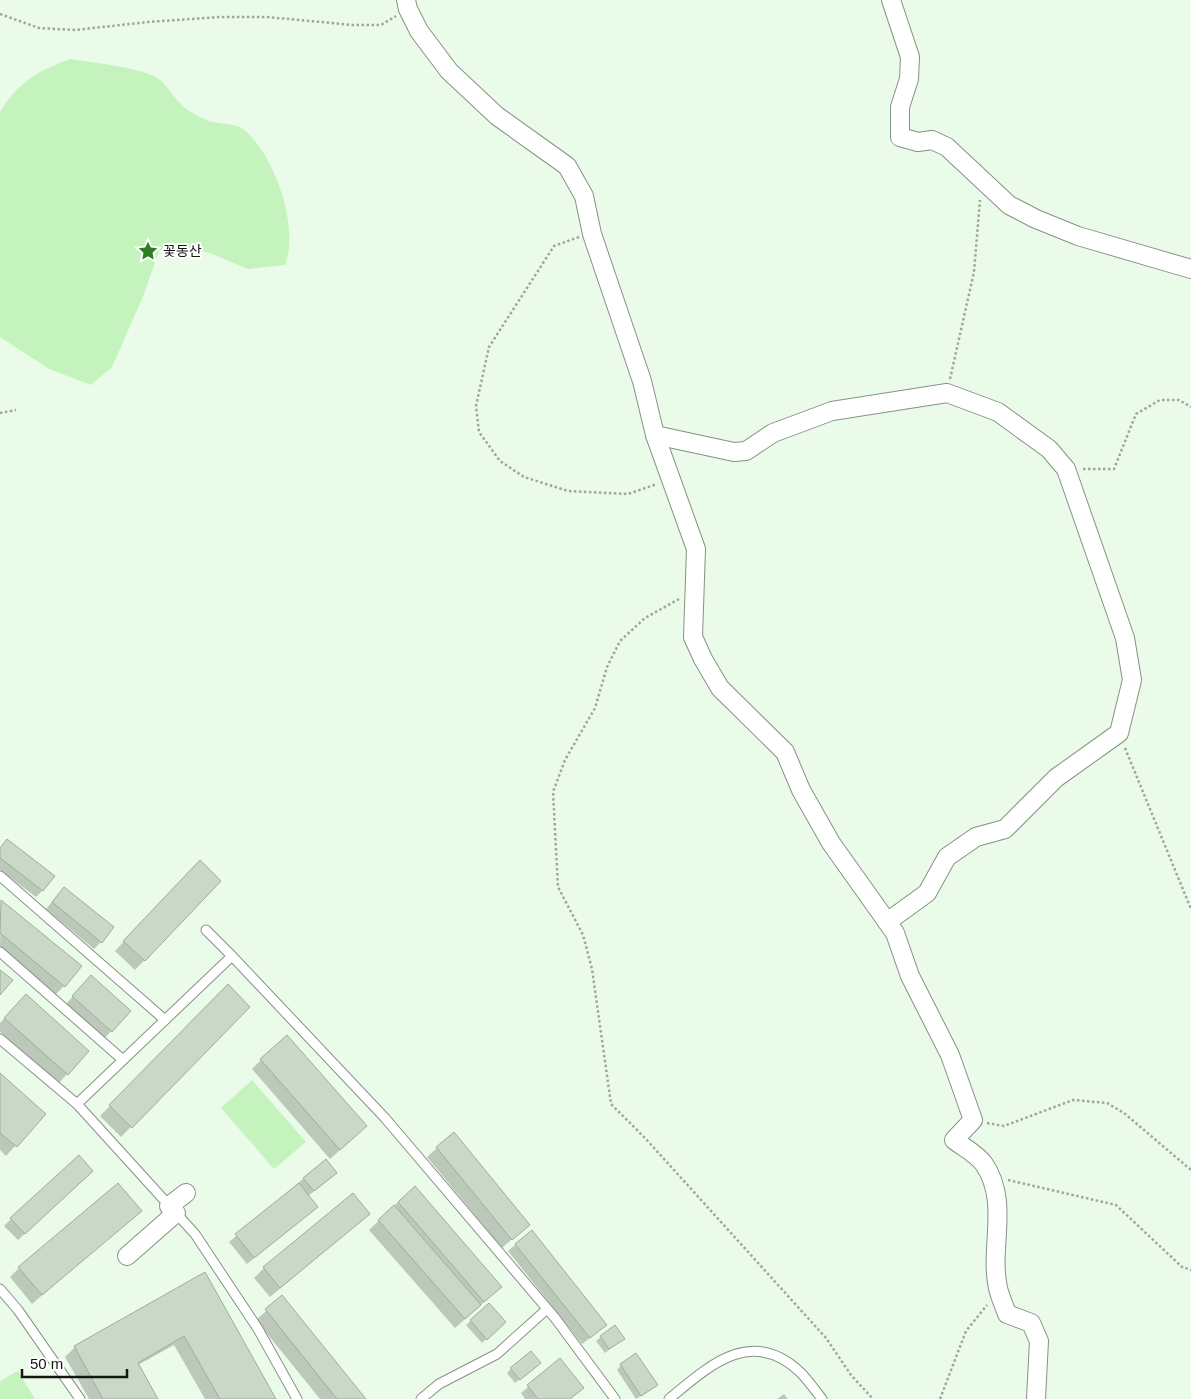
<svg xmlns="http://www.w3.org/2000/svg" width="1191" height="1399" font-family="Helvetica,'Noto Sans KR',sans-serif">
  <rect width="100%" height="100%" fill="#ebfbe9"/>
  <g fill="#c5f3be">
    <path d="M 71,59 C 92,63 144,67 160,80 C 170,89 177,103 189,111 C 195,114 203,119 209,121 C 219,124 234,123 243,129 C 274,153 300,227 285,265 L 248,269 L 210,253 L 172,244 L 159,251 L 144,294 L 112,367 L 91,385 L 49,369 L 0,337 L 0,112 C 18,82 39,70 71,59 Z"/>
    <path d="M 252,1080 L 306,1142 L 274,1169 L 221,1108 Z"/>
    <path d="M 18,1371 L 35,1399 L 0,1399 L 0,1381 Z"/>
  </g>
  <g fill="#0003">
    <path d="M 0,848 L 43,890 L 36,897 L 0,870 Z"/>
    <path d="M 190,871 L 220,881 L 135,970 L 115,951 Z"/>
    <path d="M 64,888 L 101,942 L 94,949 L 46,909 Z"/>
    <path d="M 1,901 L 64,986 L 55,995 L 0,951 Z"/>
    <path d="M 84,984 L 111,1031 L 105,1038 L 66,1004 Z"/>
    <path d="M 228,986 L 249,1007 L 121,1137 L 100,1116 Z"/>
    <path d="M 16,1005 L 88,1051 L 58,1084 L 0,1032 L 0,1023 Z"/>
    <path d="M 261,1060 L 356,1136 L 330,1159 L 252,1069 Z"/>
    <path d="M 0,1075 L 44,1114 L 6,1156 L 0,1150 Z"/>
    <path d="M 437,1148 L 528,1225 L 502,1248 L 427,1157 Z"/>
    <path d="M 85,1178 L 18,1240 L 4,1226 L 11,1219 Z"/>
    <path d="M 304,1178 L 331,1178 L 308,1196 L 317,1207 L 247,1264 L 229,1242 Z"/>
    <path d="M 398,1202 L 491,1296 L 455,1328 L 369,1230 Z"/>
    <path d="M 140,1211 L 32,1304 L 10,1277 L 19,1268 Z"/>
    <path d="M 369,1214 L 270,1297 L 254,1278 L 264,1268 Z"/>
    <path d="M 515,1245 L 598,1332 L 582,1344 L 508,1251 Z"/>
    <path d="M 204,1274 L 275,1399 L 205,1399 L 174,1345 L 138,1365 L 157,1399 L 89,1399 L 65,1357 L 75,1347 Z"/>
    <path d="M 282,1297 L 365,1399 L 320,1399 L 256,1320 Z"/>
    <path d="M 489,1305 L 500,1327 L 482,1343 L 466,1325 Z"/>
    <path d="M 601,1337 L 618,1343 L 605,1353 L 596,1341 Z"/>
    <path d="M 560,1360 L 570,1399 L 525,1399 L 521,1393 Z"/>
    <path d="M 621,1365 L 652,1389 L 636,1399 L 617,1370 Z"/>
    <path d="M 535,1368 L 515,1383 L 507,1373 L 511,1369 Z"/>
    <path d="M 784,1394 L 788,1399 L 777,1399 Z"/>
  </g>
  <g fill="#cad9c7" stroke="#9ead9c">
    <path d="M 7,839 L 55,876 L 43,891 L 0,858 L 0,848 Z"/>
    <path d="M 200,860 L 221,881 L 145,961 L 123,941 Z"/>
    <path d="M 64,887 L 114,927 L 102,943 L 52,902 Z"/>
    <path d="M 1,900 L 82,966 L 65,987 L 0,933 Z"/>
    <path d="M 0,970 L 13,980 L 0,995 Z"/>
    <path d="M 91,975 L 131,1011 L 112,1032 L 72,996 Z"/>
    <path d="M 228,984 L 250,1007 L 132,1128 L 109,1105 Z"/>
    <path d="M 26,994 L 89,1051 L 68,1075 L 4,1018 Z"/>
    <path d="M 287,1035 L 367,1126 L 340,1150 L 260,1059 Z"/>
    <path d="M 0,1073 L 46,1114 L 17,1147 L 0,1133 Z"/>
    <path d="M 454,1132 L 530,1225 L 512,1240 L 436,1147 Z"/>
    <path d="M 79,1155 L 93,1171 L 25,1234 L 10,1218 Z"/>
    <path d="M 326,1159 L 337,1173 L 314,1191 L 303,1178 Z"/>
    <path d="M 118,1183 L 142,1211 L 42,1295 L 18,1267 Z"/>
    <path d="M 299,1183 L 318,1207 L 254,1258 L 235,1234 Z"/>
    <path d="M 415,1186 L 502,1287 L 484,1302 L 398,1202 Z"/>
    <path d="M 353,1193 L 370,1214 L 280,1288 L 263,1267 Z"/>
    <path d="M 394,1205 L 481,1305 L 465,1319 L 378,1220 Z"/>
    <path d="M 532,1230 L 607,1325 L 590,1338 L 515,1244 Z"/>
    <path d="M 205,1272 L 276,1399 L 220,1399 L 184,1336 L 138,1363 L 158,1399 L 103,1399 L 74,1346 Z"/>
    <path d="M 282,1295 L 366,1399 L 337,1399 L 265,1309 Z"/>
    <path d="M 489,1303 L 506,1322 L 487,1340 L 470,1320 Z"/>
    <path d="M 615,1325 L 625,1339 L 609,1349 L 600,1336 Z"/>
    <path d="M 531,1351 L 541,1363 L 520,1380 L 510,1368 Z"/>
    <path d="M 636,1353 L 658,1385 L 641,1396 L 620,1364 Z"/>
    <path d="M 560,1358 L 584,1388 L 570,1399 L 538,1399 L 527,1385 Z"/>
  </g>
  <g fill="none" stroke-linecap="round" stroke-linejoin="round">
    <defs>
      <g id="service">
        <path d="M 0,876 L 165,1020"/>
        <path d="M 206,930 L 232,956"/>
        <path d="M 0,952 L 123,1060"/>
        <path d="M 0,1039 L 77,1104 L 195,1234 L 258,1329 L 297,1399"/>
        <path d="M 77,1104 L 232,956 L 385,1118 L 555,1318 L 615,1399"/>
        <path d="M 0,1289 L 18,1310 L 80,1399"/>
        <path d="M 421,1399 L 439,1384 L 497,1354 L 547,1309"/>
        <path d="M 669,1399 C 709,1366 751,1326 800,1372 C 808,1380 815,1390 822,1399"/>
      </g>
      <g id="minor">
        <path d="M 406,0 L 408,9 L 419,31 L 449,71 L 497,116 L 567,166 L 584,196 L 592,234 L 642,381 L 655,435 L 696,549 L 693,637 L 703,659 L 720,688 L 785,752 L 801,790 L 831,843 L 895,933 L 910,976 L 950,1055 L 973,1120 L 954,1140 C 963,1147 977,1154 984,1164 C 1010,1202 989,1247 998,1288 C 1000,1297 1004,1305 1007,1314 L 1031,1323 L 1039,1341 L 1036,1399"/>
        <path d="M 891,0 L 910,57 L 909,79 L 900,107 L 900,137 L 918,142 L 932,140 L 947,147 L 1009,205 L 1036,219 L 1078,236 L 1191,269"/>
        <path d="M 655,435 L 734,452 L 746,451 L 773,433 L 832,411 L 947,393 L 998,412 L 1049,449 L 1066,469 L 1125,638 L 1132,680 L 1119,733 L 1056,778 L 1005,829 L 976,837 L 947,857 L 927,893 L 887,922"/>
        <path d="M 169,1206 L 186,1193"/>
        <path d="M 127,1256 L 176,1213"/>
      </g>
    </defs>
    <use href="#service" stroke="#859383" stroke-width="11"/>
    <use href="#minor" stroke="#859383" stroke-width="20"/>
    <g stroke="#9ca89a" stroke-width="2.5" stroke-dasharray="2.5 2.5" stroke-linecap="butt">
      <path d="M 0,14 L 39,28 L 75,30 L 148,22 L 220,17 L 267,17 L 353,25 L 381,25 L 396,16"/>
      <path d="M 579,237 L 554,246 L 489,347 L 476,406 L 479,432 L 500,461 L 524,477 L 568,491 L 628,494 L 657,484"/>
      <path d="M 950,379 L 974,272 L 980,200"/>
      <path d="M 0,413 L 16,410"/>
      <path d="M 1083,469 L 1114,469 L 1136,414 L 1160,400 L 1179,400 L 1191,407"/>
      <path d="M 679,599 L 645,618 L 620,641 L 607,667 L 595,708 L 565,760 L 553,792 L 558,887 L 583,935 L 592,969 L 611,1104 L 645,1138 L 826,1338 L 851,1375 L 873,1399"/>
      <path d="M 1125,748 L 1191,909"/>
      <path d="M 987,1123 L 1004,1126 L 1073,1100 L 1107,1103 L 1124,1113 L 1191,1170"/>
      <path d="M 1008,1180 L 1116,1205 L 1182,1267 L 1191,1270"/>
      <path d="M 940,1399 L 966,1331 L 987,1305"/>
    </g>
    <use href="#service" stroke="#fff" stroke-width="9"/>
    <use href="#minor" stroke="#fff" stroke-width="18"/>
  </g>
  <defs>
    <symbol id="sight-bare" viewBox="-9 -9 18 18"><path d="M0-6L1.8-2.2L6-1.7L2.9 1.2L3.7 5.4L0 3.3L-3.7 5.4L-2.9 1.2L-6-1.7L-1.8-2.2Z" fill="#2f7c24" stroke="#fff" stroke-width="2.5" paint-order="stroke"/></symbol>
  </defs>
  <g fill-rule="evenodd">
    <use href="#sight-bare" x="134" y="237" width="28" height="28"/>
  </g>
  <g text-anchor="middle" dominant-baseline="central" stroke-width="4" stroke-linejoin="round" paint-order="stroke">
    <g font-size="14" fill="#121711" stroke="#fff" text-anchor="start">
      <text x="163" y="251">꽃동산</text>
    </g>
  </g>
  <path d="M22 1369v8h105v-8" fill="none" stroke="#121711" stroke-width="2.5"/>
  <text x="30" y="1369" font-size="15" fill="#121711" stroke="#ffffff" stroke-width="4" paint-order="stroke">50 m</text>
</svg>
